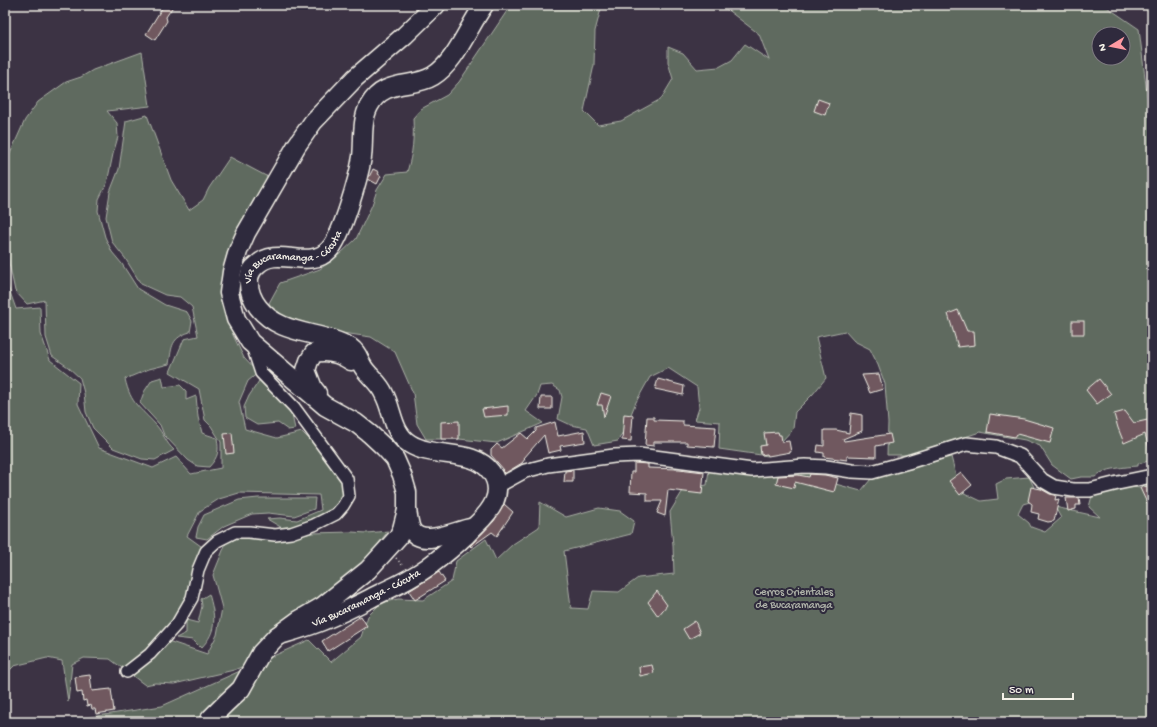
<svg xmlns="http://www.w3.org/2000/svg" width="1157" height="727" font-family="'Gochi Hand',sans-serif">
  <rect width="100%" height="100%" fill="#3c3344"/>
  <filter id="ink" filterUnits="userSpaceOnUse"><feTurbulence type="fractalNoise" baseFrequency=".025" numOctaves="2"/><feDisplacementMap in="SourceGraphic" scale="8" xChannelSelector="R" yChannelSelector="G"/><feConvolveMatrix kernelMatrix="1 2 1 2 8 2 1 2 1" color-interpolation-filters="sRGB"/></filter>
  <g filter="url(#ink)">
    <g fill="#5e6a5f" stroke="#a9aea4" fill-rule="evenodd">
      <path d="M 511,5 L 602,5 L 595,31 L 594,65 L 584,111 L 598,125 L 621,121 L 661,99 L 673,79 L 668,62 L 668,47 L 683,53 L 697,69 L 719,67 L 732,60 L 745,44 L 769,60 L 759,34 L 721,5 L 1104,5 L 1139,29 L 1152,134 L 1152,460 L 1138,464 L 1138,466 C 1127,467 1103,468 1095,477 L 1081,477 L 1071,479 L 1052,465 L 1040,446 L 1025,440 L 980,432 L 909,455 L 887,455 L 888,423 L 885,384 L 878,365 L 870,349 L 854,341 L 845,331 L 816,337 L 826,378 L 813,394 L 795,412 L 793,429 L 768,456 L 719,449 L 720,422 L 695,420 L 699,408 L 697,387 L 668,368 L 650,377 L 636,402 L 627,424 L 618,441 L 594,445 L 587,428 L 571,425 L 558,419 L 562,397 L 560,390 L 552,385 L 540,386 L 537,395 L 526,411 L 543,423 L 497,443 L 459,439 L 426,439 L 417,424 L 413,393 L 395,352 L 371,337 L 335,332 L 280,319 L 269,303 L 280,283 L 320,269 L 341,253 L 356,239 L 372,205 L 377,190 L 387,174 L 407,172 C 413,152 414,139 413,118 L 421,109 L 447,95 L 459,82 ZM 1099,34 L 1123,34 L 1123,58 L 1099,58 Z"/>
      <path d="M 142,52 L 150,106 L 107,111 L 117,123 L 118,137 L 113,154 L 107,183 L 99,199 L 98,211 L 105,237 L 112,252 L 122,264 L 138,289 L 165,305 L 187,312 L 192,321 L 190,332 C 171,338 172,346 169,364 L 149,369 L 125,379 C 131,405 140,407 156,425 C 163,433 166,443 174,450 L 155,460 L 142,459 L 113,448 L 93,428 L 86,412 L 84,393 L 80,378 L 68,367 L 52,356 L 46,337 L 45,300 L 27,304 L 15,291 L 5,244 L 5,165 L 25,120 L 38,102 L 66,82 L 81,77 L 93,70 Z"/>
      <path d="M 147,115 L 171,180 L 189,210 L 203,200 L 209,188 L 230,157 L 266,176 L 284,177 L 238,259 L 231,318 L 233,335 L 244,358 L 258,373 L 248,381 L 239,402 L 245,429 L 277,438 L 302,432 L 323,453 L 351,490 L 338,517 L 284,529 L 267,519 L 280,518 L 297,520 L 321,510 L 319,495 L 239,493 L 219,499 L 200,511 L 187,536 L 205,549 L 194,586 L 193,608 L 182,617 L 180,630 L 165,640 L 207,654 L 217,635 L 222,608 L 213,575 L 226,543 L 253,532 L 289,538 L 312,533 L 352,532 L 367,533 L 388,531 L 353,578 L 266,657 L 234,670 L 174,684 L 155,683 L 145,685 L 110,659 L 84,658 L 72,664 L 68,702 L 62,661 L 47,658 L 14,666 L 5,675 L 5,278 L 16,309 L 40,307 L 41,334 L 50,360 L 79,383 L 78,404 L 99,448 L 153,468 L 176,457 L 191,474 L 221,468 L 221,442 L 211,426 L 205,420 L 199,389 L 170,372 L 184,339 L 198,336 L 192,307 L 180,297 L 165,295 L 141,284 L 125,258 L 112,242 L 106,217 L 110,192 L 119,169 L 126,121 Z"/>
      <path d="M 263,375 L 289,401 L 295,429 L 288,430 L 278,423 L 257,425 L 245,418 L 244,407 L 249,396 Z"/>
      <path d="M 162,377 L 164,387 L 180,385 L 186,391 L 186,400 L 196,396 L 198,417 L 202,433 L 217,438 C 219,451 219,456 209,467 L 197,466 L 188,460 L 164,435 L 160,425 L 140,403 L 144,392 L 152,380 Z"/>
      <path d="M 950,453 L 960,491 L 981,501 L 998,499 L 996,484 L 1006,479 L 1029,477 L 1040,499 L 1023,504 L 1018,514 L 1029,523 L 1031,527 L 1045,532 L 1061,518 L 1055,507 L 1100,517 L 1089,507 L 1093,492 L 1118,485 L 1140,488 L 1146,482 L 1152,484 L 1152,722 L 59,722 L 162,706 L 309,640 L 331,662 L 361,637 L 368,616 L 381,603 L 398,599 L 423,600 L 452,581 L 456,561 L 486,539 L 496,560 L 513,544 L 539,527 L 540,502 L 566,517 L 599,508 L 620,511 L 634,521 L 631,534 L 564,551 L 571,608 L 588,609 L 593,591 L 619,592 L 638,578 L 674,574 L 673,545 L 670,512 L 684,489 L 707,485 L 710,462 L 768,473 L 817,463 L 821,480 L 861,491 L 881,467 L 929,464 Z"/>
      <path d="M 258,498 L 315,498 L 314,509 L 294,516 L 268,513 L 252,514 L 224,526 L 207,539 L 196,537 L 198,527 L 204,515 L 239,500 Z"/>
      <path d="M 209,594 C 215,615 218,631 201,648 L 193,640 L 176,638 L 186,633 L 186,620 L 198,623 L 202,606 L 201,599 Z"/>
    </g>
    <g fill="#6f595e" stroke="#f4f1e8">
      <path d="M 164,5 L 174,5 L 166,17 L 167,21 L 155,40 L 146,34 Z"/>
      <path d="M 818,99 L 829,103 L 825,115 L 814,111 Z"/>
      <path d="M 373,169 L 379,172 L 378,174 L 381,176 L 377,184 L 368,179 Z"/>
      <path d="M 958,310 L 967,331 L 974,331 L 975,345 L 958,347 L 948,314 Z"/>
      <rect x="1072" y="321" width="12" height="13"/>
      <path d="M 879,374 L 883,389 L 870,393 L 862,375 Z"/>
      <path d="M 658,379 L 684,386 L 683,395 L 655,389 Z"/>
      <path d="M 1099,379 L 1111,394 L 1097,404 L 1086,390 Z"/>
      <path d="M 601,393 L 611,396 L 604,417 L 602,405 L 597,405 Z"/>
      <path d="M 541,397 L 552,397 L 552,409 L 540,409 Z"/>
      <path d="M 508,406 L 508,415 L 484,417 L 482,409 Z"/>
      <path d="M 1125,411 L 1134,423 L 1152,419 L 1152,452 L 1150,452 L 1145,434 L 1124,443 L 1118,428 L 1114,414 Z"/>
      <path d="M 851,413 L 862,415 L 862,431 L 843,439 L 844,441 L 890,434 L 892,443 L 876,446 L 876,457 L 847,456 L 847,460 L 824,457 L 824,453 L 817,452 L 818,445 L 824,446 L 824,430 L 836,430 L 849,433 Z"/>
      <path d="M 624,414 L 633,415 L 631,441 L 622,440 Z"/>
      <path d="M 990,414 L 1024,419 L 1054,428 L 1050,443 L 1017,434 L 1015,437 L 987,432 Z"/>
      <path d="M 647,417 L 654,417 L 654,420 L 683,421 L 683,425 L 716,427 L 714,447 L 687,445 L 687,442 L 654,442 L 654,446 L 645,445 Z"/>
      <path d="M 459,421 L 459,439 L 441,439 L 441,422 Z"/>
      <path d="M 555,422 L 558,436 L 584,431 L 585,442 L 560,446 L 561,450 L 548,453 L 544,435 L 524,458 L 525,459 L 522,463 L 504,474 L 503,471 L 504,470 L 491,455 L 491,450 L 497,444 L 502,448 L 521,433 L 528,439 L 536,431 L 536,428 Z"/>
      <path d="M 778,432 L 779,435 L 781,435 L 782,442 L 789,441 L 791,452 L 768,456 L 767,454 L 761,455 L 760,446 L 766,445 L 764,433 Z"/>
      <path d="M 232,433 L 234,453 L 226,454 L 224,434 Z"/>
      <path d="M 634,463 L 648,464 L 648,468 L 679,469 L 704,472 L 702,494 L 668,490 L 665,516 L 657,513 L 662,501 L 647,501 L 647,493 L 630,492 L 631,472 L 634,472 Z"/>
      <path d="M 573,470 L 573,482 L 564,482 L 565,471 Z"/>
      <path d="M 961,472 L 972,485 L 960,495 L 949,481 Z"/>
      <path d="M 810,474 L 825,475 L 838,478 L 834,492 L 795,482 L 794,488 L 776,484 L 778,476 L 798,475 L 809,477 Z"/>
      <path d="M 1152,485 L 1152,500 L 1147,503 L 1140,488 Z"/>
      <path d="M 1031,487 L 1041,489 L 1050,494 L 1056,495 L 1055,500 L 1059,499 L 1054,521 L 1048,522 L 1038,519 L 1039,514 L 1031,512 L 1032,504 L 1028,501 Z"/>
      <path d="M 1066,498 L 1079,498 L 1080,505 L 1076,505 L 1076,509 L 1068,511 Z"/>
      <path d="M 504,504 L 513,512 L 497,536 L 492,532 L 471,547 L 470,546 L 494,521 Z"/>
      <path d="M 439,572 L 445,581 L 415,600 L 409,591 Z"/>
      <path d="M 657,591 L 667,605 L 658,616 L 648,602 Z"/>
      <path d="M 361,616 L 367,626 L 328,651 L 322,641 Z"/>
      <path d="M 695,621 L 700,633 L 689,639 L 683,629 Z"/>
      <path d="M 652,665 L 654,673 L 640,676 L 639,667 Z"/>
      <path d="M 90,675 L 92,691 L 111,689 L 114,711 L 96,714 L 95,709 L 92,709 L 91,705 L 87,706 L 86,700 L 83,701 L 82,692 L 77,693 L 75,677 Z"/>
    </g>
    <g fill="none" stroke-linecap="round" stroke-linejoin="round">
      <defs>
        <path id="minor" d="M 127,672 L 150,654 L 177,624 L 192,598 L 198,570 L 206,551 L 217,541 L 235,532 L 249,532 L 275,535 L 291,533 L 314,525 L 336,514 L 343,506 L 349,496 L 347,479 L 294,407 L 261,373 L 252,346"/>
        <path id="tertiary" d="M 496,487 L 525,471 L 548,465 L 614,456 L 639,455 L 752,470 L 805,466 L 826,467 L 852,471 L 872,472 L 908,462 L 966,444 L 996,447 L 1020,456 L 1042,480 L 1054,487 L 1073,490 L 1090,490 L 1118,483 L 1152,476"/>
        <g id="trunk">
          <path d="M 317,393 L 313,388 L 306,370 L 309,361 L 314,353 C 328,350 339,353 351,361"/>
          <path d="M 407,510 C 408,516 409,524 411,529 C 421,549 456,530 471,528"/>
          <path id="s1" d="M 277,636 C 290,632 304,628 317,623 C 339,615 361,603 383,592 C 398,585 414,577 428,567 C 440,558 453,548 464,537 C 468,534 471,529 475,526 C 490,512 506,493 491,472 C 474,448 434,459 410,444 C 392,433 393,410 384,394 C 379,382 367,375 362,365 C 358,358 358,353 351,348 C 322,330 281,337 258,307 C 252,299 248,288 249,278 C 250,272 253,268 257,265 C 277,245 309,271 329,250 C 342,237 359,176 362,157 C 364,141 361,121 369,106 C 384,78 412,89 433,76 C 456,62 468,27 484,5"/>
          <path d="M 208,722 L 211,718 L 226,703 L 241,689 L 261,653 L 277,636 L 299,620 L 323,606 L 368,570 L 398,537 L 402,529 L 407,510 L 407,492 L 402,475 L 395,459 L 384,447 L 370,434 L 356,423 L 325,406 L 250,342 L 236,319 L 229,293 L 232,272 L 238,251 L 246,233 L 297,145 L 313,122 L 355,78 L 405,35 L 436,5"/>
        </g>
      </defs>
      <use href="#minor" stroke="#f4f1e8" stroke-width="14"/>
      <use href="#tertiary" stroke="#f4f1e8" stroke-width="16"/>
      <use href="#trunk" stroke="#f4f1e8" stroke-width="21"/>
      <path stroke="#f4f1e8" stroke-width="1.5" stroke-dasharray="1 3" stroke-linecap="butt" d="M 396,558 L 404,567"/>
      <use href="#minor" stroke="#2f2a3d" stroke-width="11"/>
      <use href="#tertiary" stroke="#2f2a3d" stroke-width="13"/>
      <use href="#trunk" stroke="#2f2a3d" stroke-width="18"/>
    </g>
  </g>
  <g text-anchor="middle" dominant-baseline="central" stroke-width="4" stroke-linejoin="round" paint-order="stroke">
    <g font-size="11" fill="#f4f1e8" stroke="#2f2a3d">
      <text stroke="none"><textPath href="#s1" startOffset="682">Vía Bucaramanga - Cúcuta</textPath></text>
      <text stroke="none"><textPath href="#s1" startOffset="97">Vía Bucaramanga - Cúcuta</textPath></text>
    </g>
    <g font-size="11" fill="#b0b4aa" stroke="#2f2a3d">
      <text x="794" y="593">Cerros Orientales<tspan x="794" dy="13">de Bucaramanga</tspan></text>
    </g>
  </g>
  <rect width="1157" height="727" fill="none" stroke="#2f2a3d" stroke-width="20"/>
  <rect x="10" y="10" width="1137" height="707" fill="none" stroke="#f4f1e8" stroke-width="1.5" filter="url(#ink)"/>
  <g transform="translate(1111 46) rotate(260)"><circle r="19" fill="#2f2a3d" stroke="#7e7a81"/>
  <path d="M0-3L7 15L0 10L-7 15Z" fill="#ff9aa2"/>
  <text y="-6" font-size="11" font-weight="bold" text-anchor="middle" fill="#f4f1e8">N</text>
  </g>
  <path d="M1003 693v6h70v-6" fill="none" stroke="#f4f1e8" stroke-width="2"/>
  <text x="1009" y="693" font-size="12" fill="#f4f1e8" stroke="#2f2a3d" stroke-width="3" paint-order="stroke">50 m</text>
</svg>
